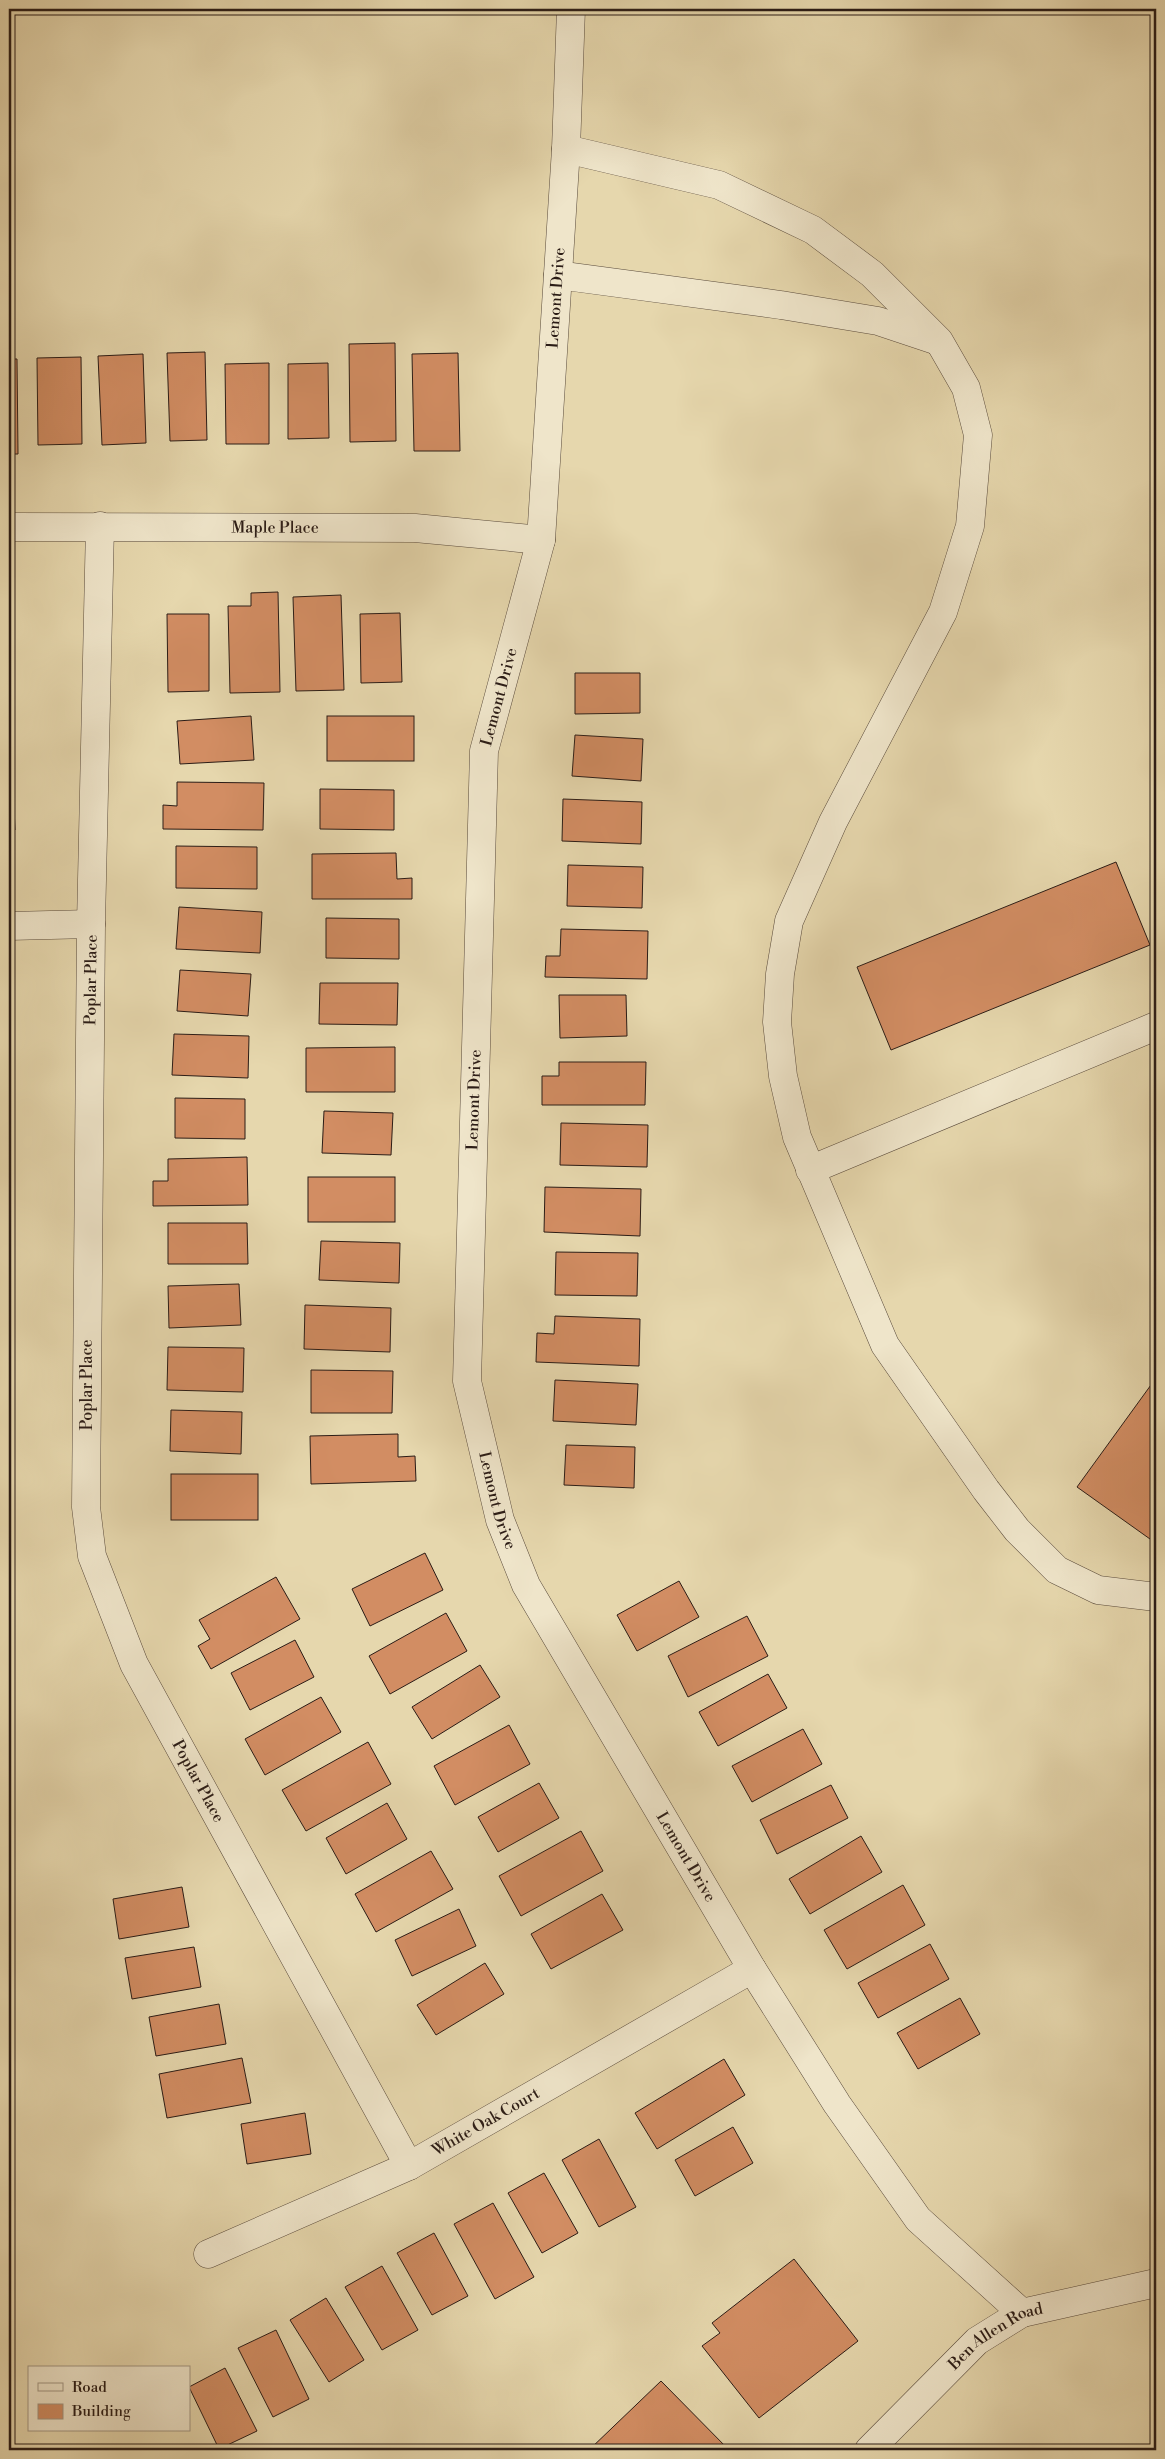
<svg xmlns="http://www.w3.org/2000/svg" width="1165" height="2459" font-family="'Libre Bodoni',serif">
  <rect width="100%" height="100%" fill="#e6d7ad"/>
  <filter id="stains"><feTurbulence type="fractalNoise" baseFrequency=".004" numOctaves="4"/><feColorMatrix values="0 0 0 0 .2 0 0 0 0 .09 0 0 0 0 .02 0 0 0 .5 -.17"/></filter>
  <radialGradient id="worn" r=".72"><stop offset=".6" stop-color="#630" stop-opacity="0"/><stop offset="1" stop-color="#630" stop-opacity=".3"/></radialGradient>
  <g fill="#d28d63" stroke="#2b1c16">
    <path d="M 395,343 L 396,441 L 350,442 L 349,344 Z"/>
    <path d="M 205,352 L 207,440 L 170,441 L 167,353 Z"/>
    <path d="M 458,353 L 460,451 L 414,451 L 412,354 Z"/>
    <path d="M 143,354 L 146,443 L 102,445 L 98,356 Z"/>
    <path d="M 81,357 L 82,444 L 38,445 L 37,358 Z"/>
    <path d="M 9,359 L 17,359 L 18,454 L 9,454 Z"/>
    <path d="M 269,363 L 269,444 L 226,444 L 225,364 Z"/>
    <path d="M 328,363 L 329,438 L 288,439 L 288,364 Z"/>
    <path d="M 278,592 L 280,692 L 230,693 L 228,606 L 251,606 L 251,593 Z"/>
    <path d="M 341,595 L 344,690 L 296,691 L 293,597 Z"/>
    <path d="M 400,613 L 402,682 L 361,683 L 360,614 Z"/>
    <path d="M 167,614 L 209,614 L 209,691 L 168,692 Z"/>
    <path d="M 575,673 L 640,673 L 640,713 L 575,714 Z"/>
    <path d="M 251,716 L 254,760 L 180,764 L 177,721 Z"/>
    <rect x="327" y="716" width="87" height="45"/>
    <path d="M 11,726 L 14,767 L 9,767 L 9,727 Z"/>
    <path d="M 575,735 L 643,739 L 641,781 L 572,776 Z"/>
    <path d="M 177,782 L 264,783 L 263,830 L 163,829 L 163,805 L 177,806 Z"/>
    <path d="M 13,785 L 15,830 L 9,830 L 9,786 Z"/>
    <path d="M 320,789 L 394,790 L 394,830 L 320,829 Z"/>
    <path d="M 563,799 L 642,802 L 641,844 L 562,841 Z"/>
    <path d="M 176,846 L 257,847 L 257,889 L 176,888 Z"/>
    <path d="M 396,853 L 397,879 L 412,878 L 412,899 L 312,899 L 312,854 Z"/>
    <path d="M 1116,862 L 1150,945 L 891,1050 L 857,967 Z"/>
    <path d="M 568,865 L 643,867 L 642,908 L 567,906 Z"/>
    <path d="M 179,907 L 262,912 L 260,953 L 176,949 Z"/>
    <path d="M 326,918 L 399,919 L 399,959 L 326,958 Z"/>
    <path d="M 561,929 L 648,931 L 647,979 L 545,977 L 546,956 L 560,956 Z"/>
    <path d="M 180,970 L 251,974 L 248,1016 L 177,1011 Z"/>
    <path d="M 320,983 L 398,983 L 397,1025 L 319,1024 Z"/>
    <path d="M 559,995 L 626,995 L 627,1036 L 560,1038 Z"/>
    <path d="M 174,1034 L 249,1036 L 248,1078 L 172,1075 Z"/>
    <path d="M 395,1047 L 395,1092 L 306,1092 L 306,1048 Z"/>
    <path d="M 559,1062 L 646,1062 L 645,1105 L 542,1105 L 542,1076 L 559,1076 Z"/>
    <path d="M 175,1098 L 245,1099 L 245,1139 L 175,1138 Z"/>
    <path d="M 324,1111 L 393,1113 L 391,1155 L 322,1153 Z"/>
    <path d="M 561,1123 L 648,1125 L 647,1167 L 560,1165 Z"/>
    <path d="M 247,1157 L 248,1205 L 153,1206 L 153,1181 L 168,1181 L 168,1159 Z"/>
    <rect x="308" y="1177" width="87" height="45"/>
    <path d="M 545,1187 L 641,1189 L 640,1236 L 544,1232 Z"/>
    <path d="M 168,1223 L 247,1223 L 248,1264 L 168,1264 Z"/>
    <path d="M 321,1241 L 400,1243 L 399,1283 L 319,1280 Z"/>
    <path d="M 556,1252 L 638,1253 L 637,1296 L 555,1295 Z"/>
    <path d="M 239,1284 L 241,1325 L 169,1328 L 168,1286 Z"/>
    <path d="M 9,1291 L 14,1291 L 13,1332 L 9,1332 Z"/>
    <path d="M 305,1305 L 391,1308 L 390,1352 L 304,1349 Z"/>
    <path d="M 555,1316 L 640,1319 L 639,1366 L 536,1362 L 537,1333 L 554,1334 Z"/>
    <path d="M 168,1347 L 244,1348 L 243,1392 L 167,1390 Z"/>
    <path d="M 311,1370 L 393,1371 L 392,1413 L 311,1413 Z"/>
    <path d="M 1156,1378 L 1156,1531 L 1150,1539 L 1077,1487 Z"/>
    <path d="M 555,1380 L 638,1384 L 636,1425 L 553,1421 Z"/>
    <path d="M 171,1410 L 242,1412 L 241,1454 L 170,1451 Z"/>
    <path d="M 398,1434 L 398,1457 L 415,1456 L 416,1481 L 311,1484 L 310,1436 Z"/>
    <path d="M 566,1445 L 635,1447 L 634,1488 L 564,1485 Z"/>
    <rect x="171" y="1474" width="87" height="46"/>
    <path d="M 425,1553 L 443,1590 L 370,1626 L 352,1589 Z"/>
    <path d="M 276,1577 L 300,1619 L 211,1669 L 198,1646 L 210,1639 L 199,1620 Z"/>
    <path d="M 679,1581 L 699,1617 L 637,1651 L 617,1615 Z"/>
    <path d="M 446,1613 L 467,1651 L 390,1694 L 369,1656 Z"/>
    <path d="M 747,1616 L 768,1656 L 688,1697 L 668,1656 Z"/>
    <path d="M 295,1640 L 314,1677 L 250,1710 L 231,1673 Z"/>
    <path d="M 480,1665 L 500,1697 L 432,1739 L 412,1707 Z"/>
    <path d="M 768,1674 L 787,1708 L 718,1746 L 699,1712 Z"/>
    <path d="M 321,1697 L 341,1732 L 265,1775 L 245,1739 Z"/>
    <path d="M 509,1725 L 530,1764 L 455,1805 L 434,1766 Z"/>
    <path d="M 803,1729 L 822,1764 L 752,1802 L 732,1766 Z"/>
    <path d="M 368,1742 L 391,1784 L 306,1831 L 282,1790 Z"/>
    <path d="M 539,1783 L 559,1818 L 498,1852 L 478,1817 Z"/>
    <path d="M 831,1785 L 848,1818 L 777,1854 L 760,1820 Z"/>
    <path d="M 387,1803 L 407,1839 L 346,1874 L 326,1838 Z"/>
    <path d="M 581,1831 L 603,1871 L 521,1916 L 499,1876 Z"/>
    <path d="M 861,1836 L 882,1872 L 810,1914 L 789,1879 Z"/>
    <path d="M 431,1851 L 453,1889 L 376,1932 L 355,1894 Z"/>
    <path d="M 903,1885 L 925,1925 L 847,1969 L 824,1930 Z"/>
    <path d="M 182,1887 L 189,1927 L 119,1939 L 113,1899 Z"/>
    <path d="M 602,1894 L 623,1930 L 551,1969 L 531,1934 Z"/>
    <path d="M 459,1909 L 476,1946 L 412,1976 L 395,1940 Z"/>
    <path d="M 930,1944 L 949,1979 L 878,2018 L 858,1983 Z"/>
    <path d="M 194,1947 L 201,1987 L 132,1999 L 125,1958 Z"/>
    <path d="M 485,1963 L 504,1994 L 436,2035 L 417,2005 Z"/>
    <path d="M 960,1998 L 980,2034 L 918,2069 L 897,2033 Z"/>
    <path d="M 219,2004 L 226,2044 L 156,2056 L 149,2017 Z"/>
    <path d="M 242,2058 L 251,2103 L 167,2118 L 159,2074 Z"/>
    <path d="M 724,2059 L 745,2095 L 657,2149 L 635,2113 Z"/>
    <path d="M 305,2113 L 311,2154 L 247,2164 L 241,2124 Z"/>
    <path d="M 733,2127 L 753,2163 L 695,2196 L 675,2160 Z"/>
    <path d="M 599,2139 L 636,2207 L 599,2227 L 562,2160 Z"/>
    <path d="M 544,2173 L 578,2233 L 542,2253 L 508,2193 Z"/>
    <path d="M 493,2203 L 534,2277 L 495,2299 L 454,2224 Z"/>
    <path d="M 434,2233 L 468,2296 L 432,2315 L 397,2253 Z"/>
    <path d="M 794,2259 L 858,2341 L 759,2418 L 702,2346 L 720,2333 L 712,2323 Z"/>
    <path d="M 382,2266 L 418,2330 L 382,2350 L 345,2287 Z"/>
    <path d="M 326,2298 L 364,2360 L 329,2382 L 290,2320 Z"/>
    <path d="M 276,2330 L 309,2399 L 273,2417 L 238,2348 Z"/>
    <path d="M 225,2368 L 257,2431 L 219,2449 L 189,2387 Z"/>
    <path d="M 661,2381 L 729,2450 L 589,2450 Z"/>
  </g>
  <g fill="none" stroke-linecap="round" stroke-linejoin="round">
    <defs>
      <g id="minor">
        <path id="s1" d="M 571,9 L 566,149 L 541,540 L 484,751 L 467,1381 L 500,1520 L 526,1585 L 752,1969 L 837,2104 L 918,2219 L 1022,2313"/>
        <path d="M 566,149 L 719,185 L 813,230 L 872,274 L 939,341 L 966,388 L 978,435 L 970,526 L 943,612 L 833,822 L 789,921 L 780,974 L 777,1022 L 783,1076 L 797,1137 L 885,1345 L 986,1490 L 1017,1530 L 1057,1570 L 1098,1590 L 1156,1597"/>
        <path d="M 558,275 L 781,305 L 878,321 L 935,340"/>
        <path id="s2" d="M 100,526 L 91,924 L 86,1507 L 92,1556 L 134,1664 L 409,2166"/>
        <path id="s3" d="M 9,527 L 415,528 L 541,540"/>
        <path d="M 9,926 L 91,924"/>
        <path d="M 810,1170 L 1156,1026"/>
        <path id="s4" d="M 208,2254 L 409,2166 L 752,1969"/>
        <path id="s5" d="M 869,2450 L 977,2341 L 1022,2313 L 1156,2283"/>
      </g>
    </defs>
    <use href="#minor" stroke="#5a4b3c" stroke-width="29"/>
    <use href="#minor" stroke="#efe5ca" stroke-width="28"/>
  </g>
  <g text-anchor="middle" dominant-baseline="central" stroke-width="4.5" stroke-linejoin="round" paint-order="stroke">
    <g font-size="16" fill="#2b1c16" stroke="#efe5ca">
      <text transform="translate(556 298) rotate(-86)">Lemont Drive</text>
      <text stroke="none"><textPath href="#s3" startOffset="266">Maple Place</textPath></text>
      <text transform="translate(499 697) rotate(-75)">Lemont Drive</text>
      <text transform="translate(91 980) rotate(-89)">Poplar Place</text>
      <text transform="translate(474 1100) rotate(-88)">Lemont Drive</text>
      <text transform="translate(87 1385) rotate(-90)">Poplar Place</text>
      <text stroke="none"><textPath href="#s1" startOffset="1504">Lemont Drive</textPath></text>
      <text stroke="none"><textPath href="#s2" startOffset="1280">Poplar Place</textPath></text>
      <text stroke="none"><textPath href="#s1" startOffset="1909">Lemont Drive</textPath></text>
      <text stroke="none"><textPath href="#s4" startOffset="308">White Oak Court</textPath></text>
      <text stroke="none"><textPath href="#s5" startOffset="172">Ben Allen Road</textPath></text>
    </g>
  </g>
  <rect width="1165" height="2459" fill="none" stroke="#e6d7ad" stroke-width="30"/>
  <rect x="10" y="10" width="1145" height="2439" fill="none" stroke="#2b1c16" stroke-width="2.5"/>
  <rect x="15" y="15" width="1135" height="2429" fill="none" stroke="#2b1c16"/>
  <rect x="28" y="2366" width="162" height="65" fill="#efe5ca" stroke="#a19582"/>
  <rect x="38" y="2383" width="25" height="8" fill="#efe5ca" stroke="#a19582"/>
  <text x="72" y="2392" font-size="15" fill="#2b1c16">Road</text>
  <rect x="38" y="2404" width="25" height="15" fill="#d28d63" stroke="#a19582"/>
  <text x="72" y="2416" font-size="15" fill="#2b1c16">Building</text>
  <rect width="100%" height="100%" filter="url(#stains)"/>
  <rect width="100%" height="100%" fill="url(#worn)"/>
</svg>
